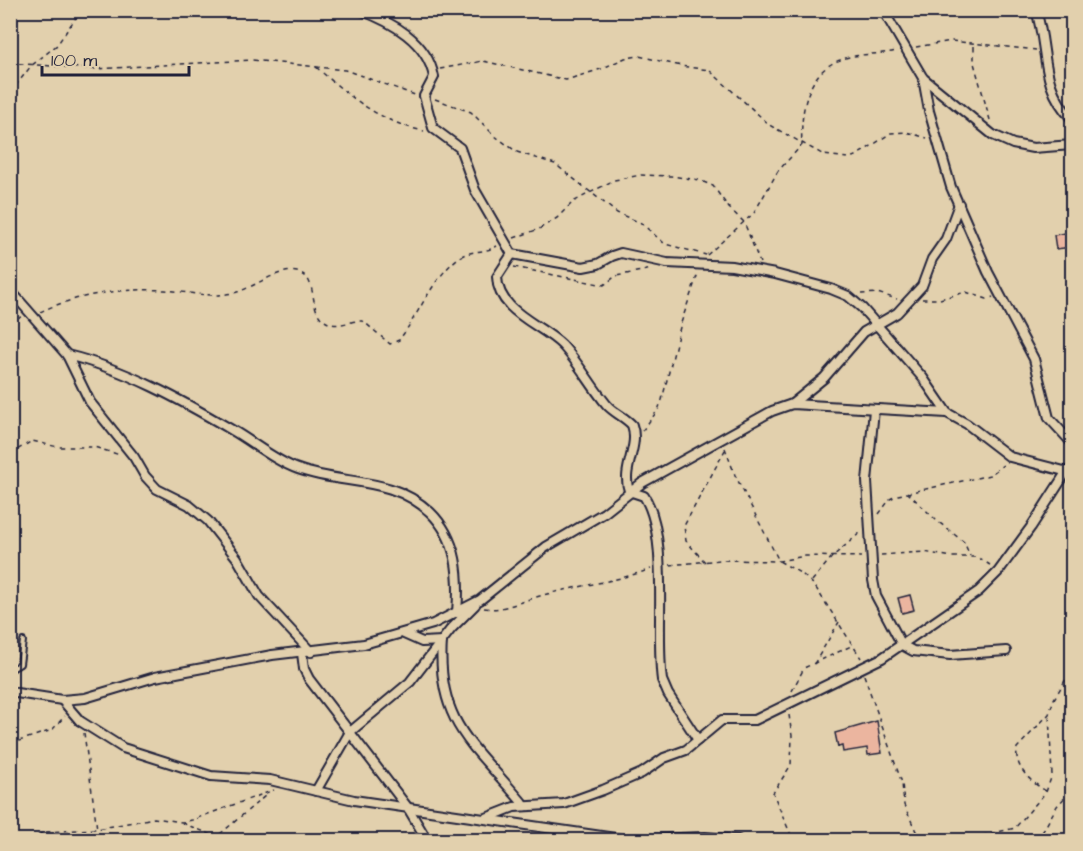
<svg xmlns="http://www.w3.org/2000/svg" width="1083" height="851" font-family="'Architects Daughter',sans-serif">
  <rect width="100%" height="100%" fill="#e2d0ad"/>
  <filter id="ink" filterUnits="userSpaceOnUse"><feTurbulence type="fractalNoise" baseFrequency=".0167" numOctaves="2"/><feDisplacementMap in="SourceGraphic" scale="12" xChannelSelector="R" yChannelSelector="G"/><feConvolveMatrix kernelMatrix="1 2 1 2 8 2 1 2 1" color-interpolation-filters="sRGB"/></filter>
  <g filter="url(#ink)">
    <g fill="#ebb59f" stroke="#22223b" stroke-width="1.5">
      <path d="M 1072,232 L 1072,247 L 1056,249 L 1054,235 Z"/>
      <path d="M 910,595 L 914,610 L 902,613 L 898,598 Z"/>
      <path d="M 877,721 L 882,753 L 868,755 L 867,748 L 843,752 L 842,746 L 838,747 L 835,733 Z"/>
    </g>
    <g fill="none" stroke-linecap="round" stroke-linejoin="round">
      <defs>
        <path id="lane" d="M 10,670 L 20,664 L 23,641"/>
        <g id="street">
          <path d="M 360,10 C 392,22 427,41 434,77 L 424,96 L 433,128 L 460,148 L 475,190 L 512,254 L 583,267 L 598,264 L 612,256 L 621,253 L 667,263 L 732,266 L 775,274 L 831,289 L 848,296 L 862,308 L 923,378 L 947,413"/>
          <path d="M 883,10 L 923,78 L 993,135 L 1013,144 L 1033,148 L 1072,145"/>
          <path d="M 1036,10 C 1049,52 1039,84 1072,119"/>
          <path d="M 923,78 L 929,111 L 951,187 L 988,272 L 1034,359 L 1049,418 L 1072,443"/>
          <path d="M 512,254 L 497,277 C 498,312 541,324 562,345 C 579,363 591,386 607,405 C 614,413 625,417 632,425 C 640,447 621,468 629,491 L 644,496 C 670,537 655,630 662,680 L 668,694 L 698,740"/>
          <path d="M 10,290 L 67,355 L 90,402 L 134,457 L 145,476 L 157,489 L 189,505 L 208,521 L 237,558 L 259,596 L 311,652"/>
          <path d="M 67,355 C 125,369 181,400 232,430 C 253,442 275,461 298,469 C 345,486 390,475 430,512 C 458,539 460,576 457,613"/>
          <path d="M 792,404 L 824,378 L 864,332 L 897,313 L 922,286 L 932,259 L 946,239 L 959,204"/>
          <path d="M 874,410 L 867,481 L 873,580 L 876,596 L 902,645 L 913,651 L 950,655 L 1006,651"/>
          <path d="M 404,634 L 422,642 L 442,641 C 436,726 478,748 525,806"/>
          <path d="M 302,653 L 304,669 L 309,679 L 408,808 L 427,840"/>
          <path d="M 10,692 L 62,700 L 85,698 L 155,677 L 272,655 L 364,644 L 433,624 L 480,600 L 546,547 L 604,513 L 642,483 L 772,411 L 792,404 L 947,413 L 967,424 L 1010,457 L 1072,473"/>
          <path d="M 62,700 L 80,721 L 123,748 L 211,776 L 270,780 L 354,800 L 629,840 L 705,837 L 738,840"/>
          <path d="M 316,791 L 350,732 L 410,682 L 451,629 L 475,605"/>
          <path d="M 486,818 L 514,807 L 564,804 L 603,790 L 642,773 L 664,758 L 686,750 L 722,720 L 755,720 L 882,658 L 979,591 L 998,572 L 1031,527 L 1067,471"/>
        </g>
      </defs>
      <use href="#lane" stroke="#22223b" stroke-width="8"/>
      <use href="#street" stroke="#22223b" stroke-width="12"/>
      <g stroke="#22223b" stroke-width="1.5" stroke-dasharray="4.5 4.5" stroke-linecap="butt">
        <path d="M 974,46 L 974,63 L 990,120"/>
        <path d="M 916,47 L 952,41 L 1036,50"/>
        <path d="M 10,63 L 94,69 L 252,60 L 345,70 L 415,95"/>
        <path d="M 316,67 C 349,96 379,122 424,131"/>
        <path d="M 440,69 L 483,61 L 566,80 L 601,69 L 625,58 L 639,56 L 681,66 L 709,70 L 771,126 L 824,155 L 848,158 L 856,156 L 891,133 L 906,132 L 927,138"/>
        <path d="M 10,93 L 31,66 L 57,45 L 81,10"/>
        <path d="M 435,99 L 471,112 L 495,136 L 517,152 L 555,164 L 617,213 L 641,223 L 665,244 L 706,255"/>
        <path d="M 514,238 L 539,229 L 557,218 L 573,202 L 614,180 L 641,175 L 671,176 L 699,180 L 713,186 L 729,208 L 744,222 L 760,263"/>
        <path d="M 707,255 L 754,213 L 778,171 L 802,145 C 800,114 806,72 840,60 C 857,53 878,55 896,51"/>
        <path d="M 514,267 L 604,285 L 616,276 L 652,269"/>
        <path d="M 861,294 L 877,293 L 897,299"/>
        <path d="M 922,299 L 940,299 L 966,292 L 987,299 L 993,297"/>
        <path d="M 40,312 C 78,294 123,288 165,290 C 188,292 209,298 233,293 C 253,289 276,268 297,272 C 322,277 304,318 332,324 C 342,326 353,320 363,321 L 390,344 L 399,340 C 419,314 431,281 457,259 C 469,249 484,254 497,246"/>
        <path d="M 10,320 L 21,317"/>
        <path d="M 642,431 L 658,410 L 662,400 L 681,323 L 698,273"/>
        <path d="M 725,448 L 735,475 L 779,561 L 802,574 L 814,585 L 861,658"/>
        <path d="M 10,454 L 32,441 L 58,447 L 94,447 L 120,455"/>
        <path d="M 907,492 L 936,520 L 964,542 L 970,556"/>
        <path d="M 879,514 L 890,499 L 898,495 L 990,475 L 1003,465"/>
        <path d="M 881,555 L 924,552 L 952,557 L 977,557 L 990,565"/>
        <path d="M 705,562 L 686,541 L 684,526 L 725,450"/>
        <path d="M 670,565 L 720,560 L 779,561 L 805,556 L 861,557"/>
        <path d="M 812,581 L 832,557 L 861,532"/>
        <path d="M 484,608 C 503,611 516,603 533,598 C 572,586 612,583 651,569"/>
        <path d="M 814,664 L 839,622"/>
        <path d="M 864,675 L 902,783 L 904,805 L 920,840"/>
        <path d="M 792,691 L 804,668 L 851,646"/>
        <path d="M 789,715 L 792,736 L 791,765 L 773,793 L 793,840"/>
        <path d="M 84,733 L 97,829"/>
        <path d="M 10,744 L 52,730 L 65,716"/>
        <path d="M 1046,791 C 1031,782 1014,768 1017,748 L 1049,714 L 1054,699 L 1072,669"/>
        <path d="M 182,823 L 225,840"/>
        <path d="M 30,840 L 44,832 L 97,829 L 154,818 L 182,822 L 192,820 L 274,790"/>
        <path d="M 213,840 L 265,796"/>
        <path d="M 965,840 L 1015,828 L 1046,792 L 1052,775 L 1049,714"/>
        <path d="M 1038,840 L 1057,806 L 1072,790"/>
      </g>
      <use href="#lane" stroke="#e2d0ad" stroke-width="4"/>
      <use href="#street" stroke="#e2d0ad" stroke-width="8"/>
    </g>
  </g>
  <rect width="1083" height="851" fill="none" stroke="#e2d0ad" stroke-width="36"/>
  <rect x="18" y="18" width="1047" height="815" fill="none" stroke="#22223b" stroke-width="2" filter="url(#ink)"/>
  <path d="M42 66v9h147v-9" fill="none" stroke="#22223b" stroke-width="3"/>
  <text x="51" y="66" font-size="18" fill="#22223b" stroke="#e2d0ad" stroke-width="4.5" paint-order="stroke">100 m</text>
</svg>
